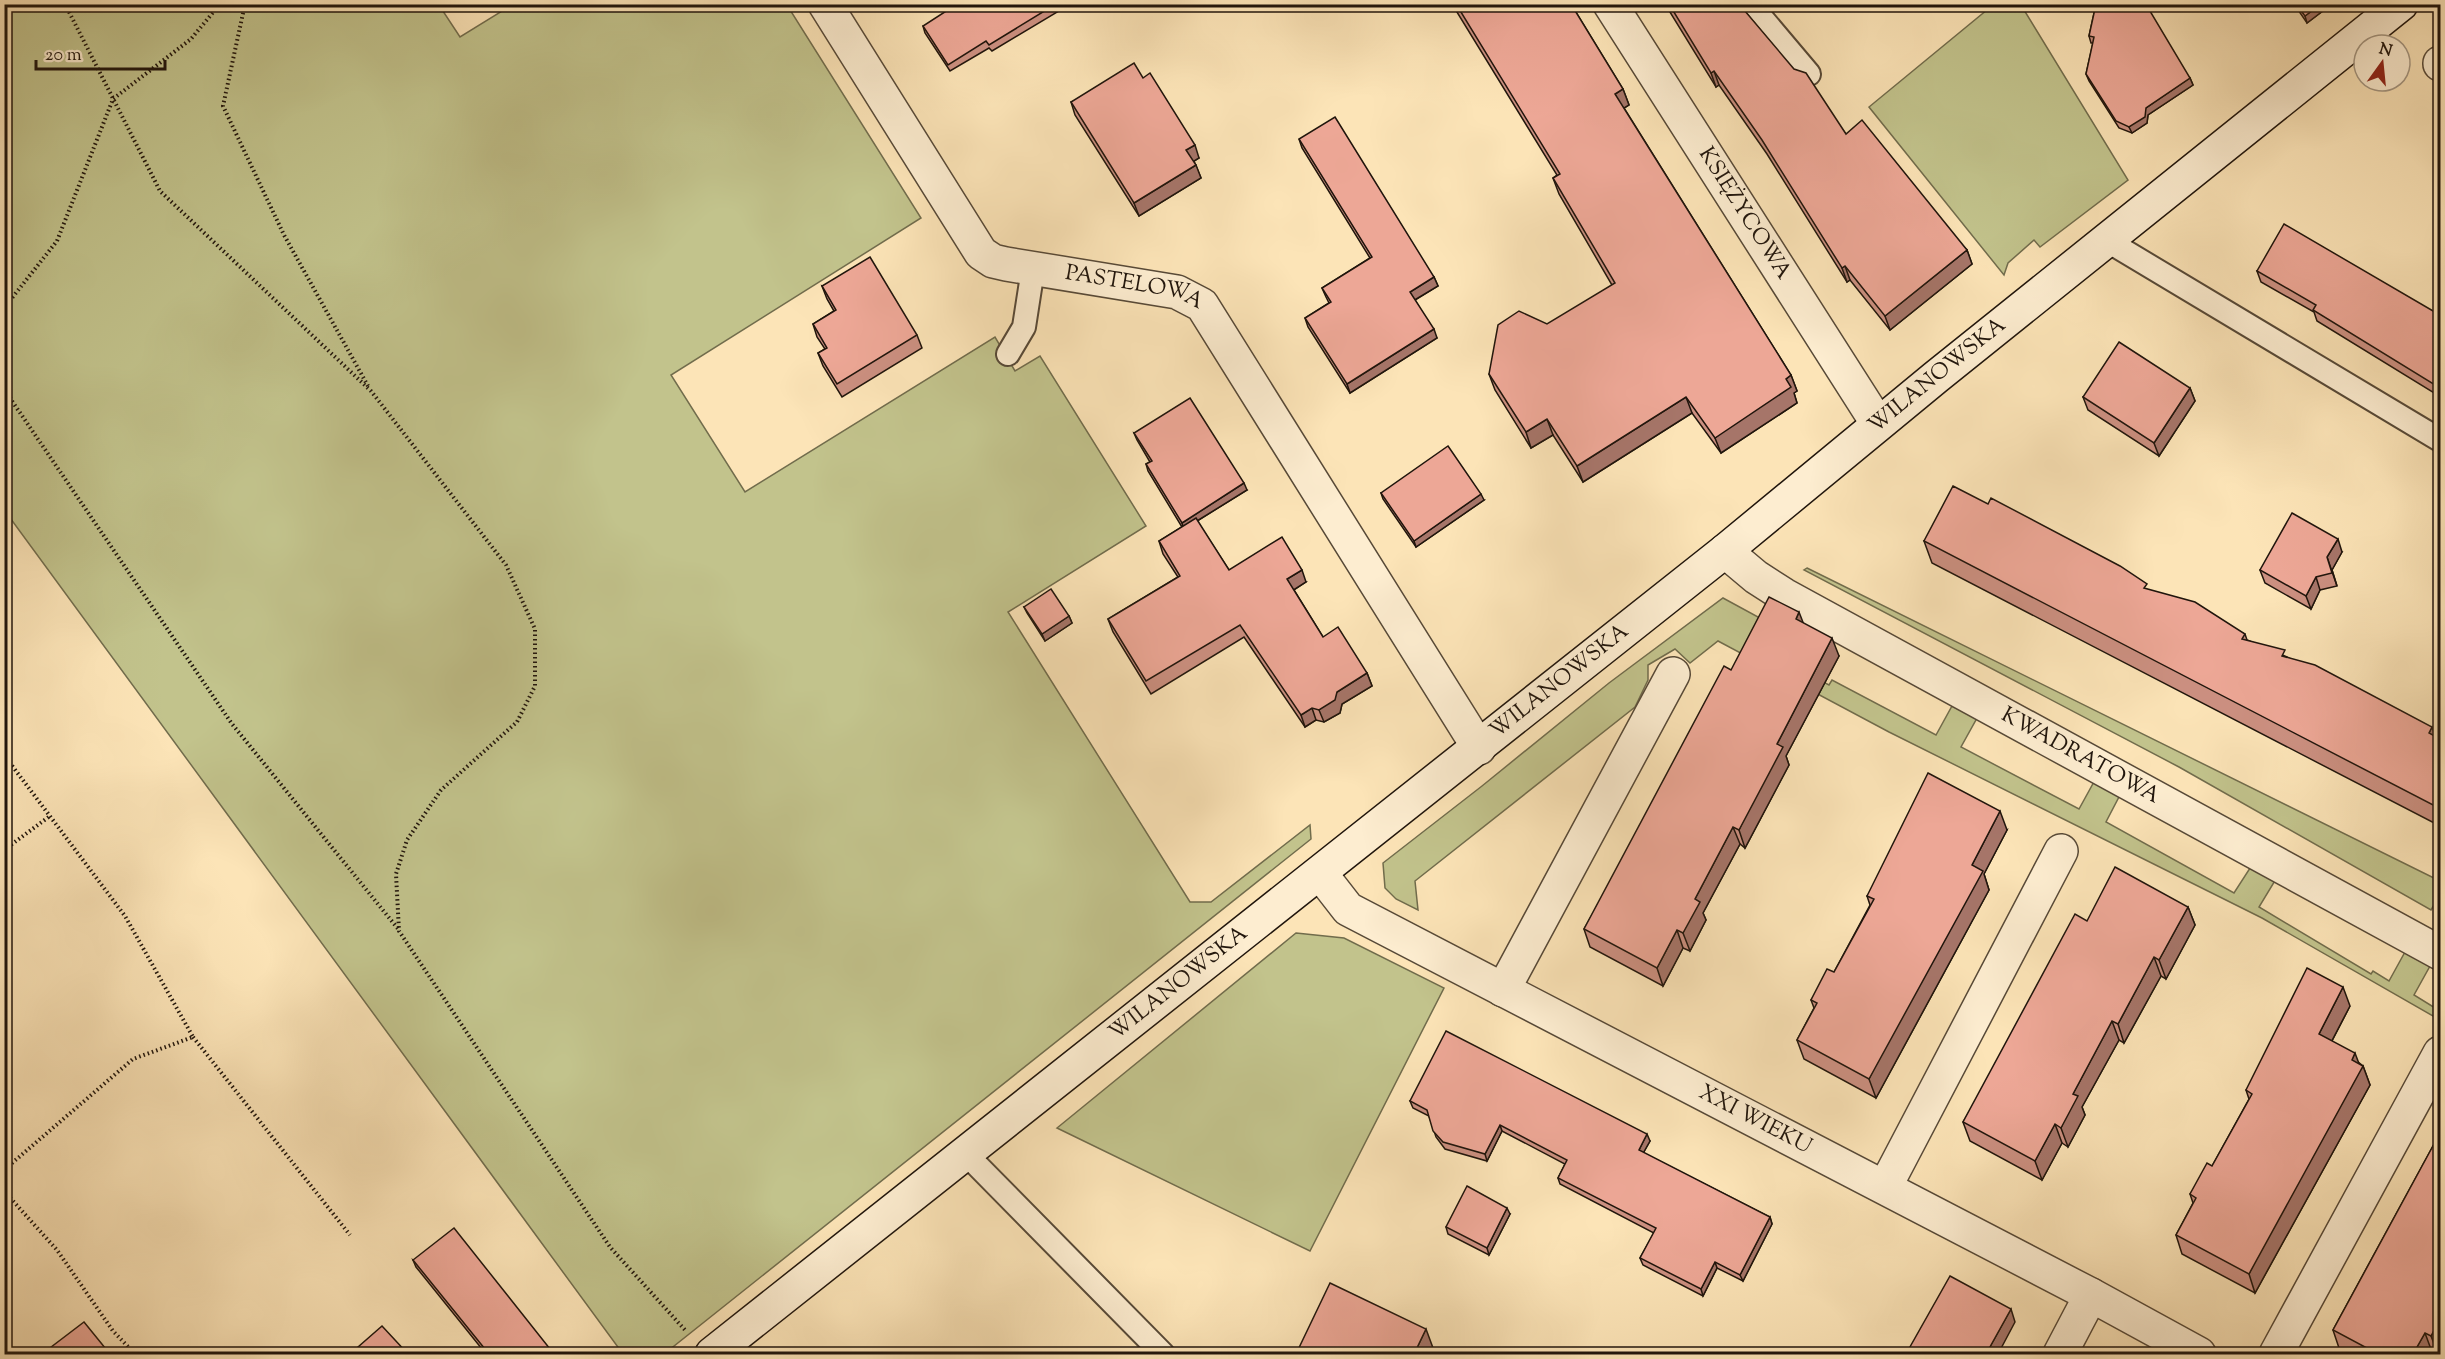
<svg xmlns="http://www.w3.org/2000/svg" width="2445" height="1359" font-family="'Sorts Mill Goudy',serif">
  <rect width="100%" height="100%" fill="#fce4b7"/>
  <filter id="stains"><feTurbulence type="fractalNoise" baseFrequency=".00333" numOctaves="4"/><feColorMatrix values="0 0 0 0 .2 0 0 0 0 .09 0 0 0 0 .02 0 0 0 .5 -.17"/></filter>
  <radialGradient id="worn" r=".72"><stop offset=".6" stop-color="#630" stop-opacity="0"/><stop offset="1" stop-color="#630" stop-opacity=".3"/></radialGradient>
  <g fill="#c2c38c" stroke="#716c4c" stroke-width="1.5">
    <path d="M 5,4 L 439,5 L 460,37 L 512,5 L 787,5 L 921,218 L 671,375 L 745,492 L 995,337 L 1015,371 L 1040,356 L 1146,526 L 1008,612 L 1190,902 L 1211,902 L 1310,825 L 1311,839 L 664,1354 L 623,1354 L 5,511 L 4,52 L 11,48 L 5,38 Z"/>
    <path d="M 1993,5 L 2021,5 L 2128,180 L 2040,247 L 2034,240 L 2008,263 L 2004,275 L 1869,107 Z"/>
    <path d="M 1807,568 L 2440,881 L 2440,895 L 2431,910 L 2179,767 L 1804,570 Z"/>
    <path d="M 1723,598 L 1771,624 L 1759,648 L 1829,685 L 1832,680 L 1936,735 L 1952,706 L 1977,718 L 1961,747 L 2079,809 L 2095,780 L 2121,793 L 2106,822 L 2234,893 L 2252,865 L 2276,879 L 2259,907 L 2371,974 L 2373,971 L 2389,981 L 2405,952 L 2430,966 L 2414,995 L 2440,1011 L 2440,1020 L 2262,918 L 1889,732 L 1718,641 L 1690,663 L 1675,649 L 1648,665 L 1648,680 L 1635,707 L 1415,881 L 1418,910 L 1396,899 L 1385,888 L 1383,863 L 1482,786 L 1609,683 Z"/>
    <path d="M 1296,933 L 1344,938 L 1444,988 L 1310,1251 L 1057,1128 Z"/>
  </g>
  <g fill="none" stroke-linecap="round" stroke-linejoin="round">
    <defs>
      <g id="lane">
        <path d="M 1750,4 L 1809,74"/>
        <path d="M 2106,240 L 2440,440"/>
        <path d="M 1008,354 L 1024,327 L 1033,269"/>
        <path d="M 966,1154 L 1163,1354"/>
      </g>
      <g id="street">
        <path id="s1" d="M 825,4 L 981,253 L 993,261 L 1006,264 L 1177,292 L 1202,305 L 1479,748"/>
        <path id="s2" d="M 1610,4 L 1878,424"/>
        <path d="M 2440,64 L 2440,63"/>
        <path id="s3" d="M 1725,551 L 1756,577 L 1784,595 L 2440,953"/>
        <path id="s4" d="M 1320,873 L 1348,909 L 2091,1295 L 2199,1354"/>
        <path d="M 1503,990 L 1673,674"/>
        <path d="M 1885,1187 L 2061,851"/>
        <path d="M 2060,1354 L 2091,1295"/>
        <path d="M 2276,1354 L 2440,1053"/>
      </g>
      <g id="secondary">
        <path id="s5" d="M 712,1354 L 1725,551 L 1936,377 L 2401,4"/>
      </g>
    </defs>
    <use href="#lane" stroke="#574937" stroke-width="26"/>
    <use href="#street" stroke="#574937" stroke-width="36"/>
    <use href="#secondary" stroke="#20150c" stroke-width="36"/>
    <g stroke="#20150c" stroke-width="4" stroke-dasharray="1.5 3" stroke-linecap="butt">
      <path d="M 65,4 L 160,191 L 371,391 L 506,565 L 535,629 L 535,686 L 517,722 L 441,790 L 407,840 L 396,874 L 399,931 L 610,1247 L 685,1330"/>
      <path d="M 245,4 L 223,106 L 284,235 L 368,386"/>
      <path d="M 4,308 L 57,241 L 113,99 L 191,39 L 220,4"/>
      <path d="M 4,385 L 12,401 L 232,724 L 399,930"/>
      <path d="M 4,755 L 125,916 L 193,1037 L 133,1059 L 4,1170"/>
      <path d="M 4,850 L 50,816"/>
      <path d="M 193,1037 L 350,1235"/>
      <path d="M 4,1191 L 57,1250 L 113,1331 L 135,1354"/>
    </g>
    <use href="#lane" stroke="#fdedd0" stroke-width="22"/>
    <use href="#street" stroke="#fdedd0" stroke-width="33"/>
    <use href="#secondary" stroke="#fdedd0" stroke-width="33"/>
  </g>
  <g fill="#cc9081" stroke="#20150c" stroke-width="1.5">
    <path d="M 1057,4 L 1059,11 L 992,51 L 989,48 L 950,71 L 925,33 L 923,26 Z"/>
    <path d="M 1452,4 L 1571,4 L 1623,89 L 1629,105 L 1624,108 L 1791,375 L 1797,391 L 1794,393 L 1797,403 L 1721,453 L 1692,413 L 1583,482 L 1553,435 L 1531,448 L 1495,390 L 1489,374 L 1612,285 L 1559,194 L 1553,178 L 1557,175 Z"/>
    <path d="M 1665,4 L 1739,4 L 1846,134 L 1967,250 L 1972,264 L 1890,330 L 1850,280 L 1847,282 L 1767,154 L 1719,85 L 1716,87 Z"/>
    <path d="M 2096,4 L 2190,78 L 2193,85 L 2148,115 L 2147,123 L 2132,133 L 2119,128 L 2089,81 L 2086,74 L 2093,43 L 2091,43 L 2089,36 Z"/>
    <path d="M 2294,4 L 2332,4 L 2307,23 Z"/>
    <path d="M 1143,78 L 1199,158 L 1194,161 L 1201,178 L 1139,216 L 1075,115 L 1071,102 Z"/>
    <path d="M 1299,139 L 1434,277 L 1438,286 L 1415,300 L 1437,338 L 1350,393 L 1308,327 L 1305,318 L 1329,303 L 1326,297 L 1322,288 L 1370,258 L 1302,148 Z"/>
    <path d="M 2257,271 L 2440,315 L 2439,396 L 2317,321 L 2314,312 L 2261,282 Z"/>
    <path d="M 822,286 L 917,335 L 922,348 L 842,397 L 823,366 L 818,353 L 825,349 L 817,337 L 813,324 L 834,311 L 827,299 Z"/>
    <path d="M 2190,388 L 2195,401 L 2159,456 L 2088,410 L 2083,397 Z"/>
    <path d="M 1134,433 L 1247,490 L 1197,521 L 1229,570 L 1306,582 L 1294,590 L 1323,637 L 1367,673 L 1372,686 L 1342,704 L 1340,713 L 1324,722 L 1316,720 L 1305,727 L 1244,637 L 1151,694 L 1113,632 L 1108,619 L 1178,577 L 1163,554 L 1159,541 L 1182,527 L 1148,471 L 1146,464 L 1150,462 L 1137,440 Z"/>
    <path d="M 1381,493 L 1484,500 L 1416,547 L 1383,499 Z"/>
    <path d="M 1924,541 L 2149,590 L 2245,634 L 2247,640 L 2287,657 L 2440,739 L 2440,826 L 1932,563 Z"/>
    <path d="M 2342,552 L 2332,570 L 2337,586 L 2320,590 L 2311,609 L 2265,583 L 2260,570 Z"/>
    <path d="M 1024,607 L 1069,616 L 1072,623 L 1045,641 L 1027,613 Z"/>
    <path d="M 1803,623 L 1839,656 L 1786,756 L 1789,765 L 1745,848 L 1740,844 L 1703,913 L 1706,920 L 1690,951 L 1683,948 L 1663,986 L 1590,947 L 1584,929 L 1731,670 Z"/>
    <path d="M 2007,830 L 1984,874 L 1989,890 L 1876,1098 L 1804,1059 L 1797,1040 L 1814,1008 L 1811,1000 L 1834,972 L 1870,905 L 1867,896 Z"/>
    <path d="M 2188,907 L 2195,925 L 2166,979 L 2161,976 L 2124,1043 L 2119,1040 L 2082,1107 L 2085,1115 L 2068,1147 L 2062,1143 L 2042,1180 L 1970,1141 L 1963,1122 L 2087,921 Z"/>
    <path d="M 2350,1006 L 2332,1041 L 2363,1066 L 2370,1085 L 2255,1293 L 2182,1254 L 2176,1235 L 2193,1203 L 2190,1194 L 2212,1166 L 2249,1099 L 2246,1090 Z"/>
    <path d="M 1410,1101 L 1650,1141 L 1643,1153 L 1770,1217 L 1772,1224 L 1743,1281 L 1717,1268 L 1703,1296 L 1643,1265 L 1640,1258 L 1654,1233 L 1560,1184 L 1558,1178 L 1565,1164 L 1502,1131 L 1487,1161 L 1445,1149 L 1436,1137 L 1429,1116 L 1413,1108 Z"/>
    <path d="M 2440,1133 L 2440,1350 L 2438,1354 L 2432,1352 L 2431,1354 L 2351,1354 L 2339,1348 L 2333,1330 Z"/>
    <path d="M 1510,1214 L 1489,1255 L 1448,1234 L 1446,1227 Z"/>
    <path d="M 413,1260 L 554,1354 L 486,1354 L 416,1267 Z"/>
  </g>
  <g fill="#a67569" stroke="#20150c" stroke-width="1.5">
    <path d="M 2321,4 L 2332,4 L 2307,23 L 2305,16 Z"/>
    <path d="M 1714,71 L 1719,85 L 1716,87 L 1711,73 Z"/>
    <path d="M 2190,78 L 2193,85 L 2148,115 L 2147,123 L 2132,133 L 2129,127 L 2146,108 Z"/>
    <path d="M 1623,89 L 1629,105 L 1621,110 L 1615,94 Z"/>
    <path d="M 1195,145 L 1199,158 L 1191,163 L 1186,150 Z"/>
    <path d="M 1196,165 L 1201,178 L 1139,216 L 1134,203 Z"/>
    <path d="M 1967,250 L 1972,264 L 1890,330 L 1885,316 Z"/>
    <path d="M 1845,266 L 1850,280 L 1847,282 L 1842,268 Z"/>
    <path d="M 1434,277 L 1438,286 L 1413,301 L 1410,292 Z"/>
    <path d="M 1434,329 L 1437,338 L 1350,393 L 1347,384 Z"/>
    <path d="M 1791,375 L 1797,391 L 1794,393 L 1797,403 L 1721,453 L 1715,438 Z"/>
    <path d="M 2440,375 L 2440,393 L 2439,396 L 2435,385 Z"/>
    <path d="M 2190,388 L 2195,401 L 2159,456 L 2154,443 Z"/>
    <path d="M 1686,397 L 1692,413 L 1583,482 L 1577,466 Z"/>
    <path d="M 1547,419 L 1553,435 L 1531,448 L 1526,432 Z"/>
    <path d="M 1244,483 L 1247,490 L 1184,529 L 1182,523 Z"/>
    <path d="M 1481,494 L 1484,500 L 1416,547 L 1414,541 Z"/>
    <path d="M 2338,539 L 2342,552 L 2332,570 L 2337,586 L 2327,557 Z"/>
    <path d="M 1302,570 L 1306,582 L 1292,591 L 1287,579 Z"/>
    <path d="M 2316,577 L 2320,590 L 2311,609 L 2306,596 Z"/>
    <path d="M 1799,612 L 1806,630 L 1796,619 Z"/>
    <path d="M 1069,616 L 1072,623 L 1045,641 L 1042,634 Z"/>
    <path d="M 1832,638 L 1839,656 L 1786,756 L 1789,765 L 1745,848 L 1739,830 L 1777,744 Z"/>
    <path d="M 1367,673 L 1372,686 L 1342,704 L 1340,713 L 1324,722 L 1319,710 L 1337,692 Z"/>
    <path d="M 1312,708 L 1316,720 L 1305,727 L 1301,715 Z"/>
    <path d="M 2432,727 L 2440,748 L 2429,733 Z"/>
    <path d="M 2440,796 L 2440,820 L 2435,806 Z"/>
    <path d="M 2000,811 L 2007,830 L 1984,874 L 1989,890 L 1876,1098 L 1869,1079 L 1972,865 Z"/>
    <path d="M 1733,827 L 1740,844 L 1703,913 L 1706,920 L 1690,951 L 1683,933 L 1695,899 Z"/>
    <path d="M 2188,907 L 2195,925 L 2166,979 L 2159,960 Z"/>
    <path d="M 1677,930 L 1683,948 L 1663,986 L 1657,968 Z"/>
    <path d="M 2154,957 L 2161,976 L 2124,1043 L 2118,1024 Z"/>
    <path d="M 2343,987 L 2350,1006 L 2326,1052 L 2319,1034 Z"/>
    <path d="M 2112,1021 L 2119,1040 L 2082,1107 L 2085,1115 L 2068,1147 L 2061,1128 L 2073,1094 Z"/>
    <path d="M 2355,1053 L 2361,1069 L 2363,1066 L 2370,1085 L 2255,1293 L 2249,1274 Z"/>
    <path d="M 2055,1124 L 2062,1143 L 2042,1180 L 2035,1161 Z"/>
    <path d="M 1500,1125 L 1502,1131 L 1487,1161 L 1485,1154 Z"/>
    <path d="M 1647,1134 L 1650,1141 L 1641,1157 L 1639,1150 Z"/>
    <path d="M 1507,1208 L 1510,1214 L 1489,1255 L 1487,1248 Z"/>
    <path d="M 1770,1217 L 1772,1224 L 1743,1281 L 1740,1275 Z"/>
    <path d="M 1715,1262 L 1717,1268 L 1703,1296 L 1701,1289 Z"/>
    <path d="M 2011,1309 L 2015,1322 L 1998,1354 L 1986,1354 Z"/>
    <path d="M 2440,1319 L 2440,1350 L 2438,1354 L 2431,1336 Z"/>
    <path d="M 1426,1329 L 1433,1348 L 1429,1354 L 1414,1354 Z"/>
    <path d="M 2425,1333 L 2432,1352 L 2431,1354 L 2413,1354 Z"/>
  </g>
  <g fill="#eda796" stroke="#20150c" stroke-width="1.5">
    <path d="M 957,4 L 1056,4 L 989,45 L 986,41 L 948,65 L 923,26 Z"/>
    <path d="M 1456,4 L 1571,4 L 1623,89 L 1615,94 L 1791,375 L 1786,379 L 1791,387 L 1715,438 L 1686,397 L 1577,466 L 1547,419 L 1526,432 L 1489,374 L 1498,325 L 1519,311 L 1547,324 L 1615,283 L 1553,178 L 1560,174 Z"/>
    <path d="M 1669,4 L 1739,4 L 1794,69 L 1806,73 L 1846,134 L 1862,120 L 1967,250 L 1885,316 L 1845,266 L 1842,268 L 1762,140 L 1714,71 L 1711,73 Z"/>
    <path d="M 2096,4 L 2141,4 L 2143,8 L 2147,6 L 2190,78 L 2146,108 L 2145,117 L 2129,127 L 2116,121 L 2086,74 L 2094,37 L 2089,36 Z"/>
    <path d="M 2296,4 L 2321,4 L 2305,16 Z"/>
    <path d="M 1134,63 L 1143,78 L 1150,73 L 1195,145 L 1186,150 L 1196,165 L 1134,203 L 1071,102 Z"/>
    <path d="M 1335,117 L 1434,277 L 1410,292 L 1434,329 L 1347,384 L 1305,318 L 1331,302 L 1322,288 L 1372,257 L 1299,139 Z"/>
    <path d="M 2284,224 L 2440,315 L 2440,375 L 2435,385 L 2313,310 L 2316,305 L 2257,271 Z"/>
    <path d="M 870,257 L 917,335 L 837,384 L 818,353 L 827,348 L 813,324 L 836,310 L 822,286 Z"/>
    <path d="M 2119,342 L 2190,388 L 2154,443 L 2083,397 Z"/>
    <path d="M 1190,398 L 1244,483 L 1182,523 L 1146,464 L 1152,461 L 1134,433 Z"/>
    <path d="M 1448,446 L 1481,494 L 1414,541 L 1381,493 Z"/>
    <path d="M 1953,486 L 1988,504 L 1991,498 L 2120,566 L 2147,584 L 2144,588 L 2195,602 L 2245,634 L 2242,639 L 2285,650 L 2282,656 L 2315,665 L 2432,727 L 2429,733 L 2440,739 L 2440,796 L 2435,806 L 1924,541 Z"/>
    <path d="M 2292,513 L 2338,539 L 2327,557 L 2332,573 L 2316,577 L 2306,596 L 2260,570 Z"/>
    <path d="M 1196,518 L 1229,570 L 1282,537 L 1302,570 L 1287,579 L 1323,637 L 1338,627 L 1367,673 L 1337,692 L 1335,700 L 1319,710 L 1312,708 L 1301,715 L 1240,625 L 1146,681 L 1108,619 L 1180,576 L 1159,541 Z"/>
    <path d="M 1051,589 L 1069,616 L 1042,634 L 1024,607 Z"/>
    <path d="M 1769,597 L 1799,612 L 1796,619 L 1832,638 L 1777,744 L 1783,747 L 1739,830 L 1733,827 L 1695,899 L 1700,902 L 1683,933 L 1677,930 L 1657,968 L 1584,929 L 1724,666 L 1731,670 Z"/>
    <path d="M 1928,773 L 2000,811 L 1972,865 L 1983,871 L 1869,1079 L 1797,1040 L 1817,1003 L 1811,1000 L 1827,969 L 1834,972 L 1874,899 L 1867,896 Z"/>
    <path d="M 2115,867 L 2188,907 L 2159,960 L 2154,957 L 2118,1024 L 2112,1021 L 2073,1094 L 2078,1096 L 2061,1128 L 2055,1124 L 2035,1161 L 1963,1122 L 2075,914 L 2087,921 Z"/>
    <path d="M 2307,968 L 2343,987 L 2319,1034 L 2355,1053 L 2352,1060 L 2363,1066 L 2249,1274 L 2176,1235 L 2196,1198 L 2190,1194 L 2207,1163 L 2212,1166 L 2252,1094 L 2246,1090 Z"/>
    <path d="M 1446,1031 L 1647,1134 L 1639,1150 L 1770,1217 L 1740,1275 L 1715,1262 L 1701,1289 L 1640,1258 L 1656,1228 L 1558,1178 L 1567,1160 L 1500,1125 L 1485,1154 L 1443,1142 L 1433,1131 L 1427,1110 L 1410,1101 Z"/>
    <path d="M 2440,1133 L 2440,1319 L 2431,1336 L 2425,1333 L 2413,1354 L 2378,1354 L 2333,1330 Z"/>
    <path d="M 1467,1186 L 1507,1208 L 1487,1248 L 1446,1227 Z"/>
    <path d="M 454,1228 L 554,1354 L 489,1354 L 413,1260 Z"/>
    <path d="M 1950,1276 L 2011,1309 L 1986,1354 L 1906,1354 Z"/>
    <path d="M 1330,1283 L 1426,1329 L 1414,1354 L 1296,1354 Z"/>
    <path d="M 84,1322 L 110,1354 L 42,1354 Z"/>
    <path d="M 382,1326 L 408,1354 L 350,1354 Z"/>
  </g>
  <g text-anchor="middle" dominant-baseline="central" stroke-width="4.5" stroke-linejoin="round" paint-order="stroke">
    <g font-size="22" fill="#20150c" stroke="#fdedd0">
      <text stroke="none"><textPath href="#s2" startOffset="249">KSIĘŻYCOWA</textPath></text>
      <text stroke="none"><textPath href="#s1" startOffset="452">PASTELOWA</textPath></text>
      <text stroke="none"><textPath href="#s5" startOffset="1568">WILANOWSKA</textPath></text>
      <text stroke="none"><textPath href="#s5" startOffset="1082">WILANOWSKA</textPath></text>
      <text stroke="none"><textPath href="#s3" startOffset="411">KWADRATOWA</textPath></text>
      <text stroke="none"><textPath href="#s5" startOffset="596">WILANOWSKA</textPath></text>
      <text stroke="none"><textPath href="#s4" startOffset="504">XXI WIEKU</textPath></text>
    </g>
  </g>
  <rect width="2445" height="1359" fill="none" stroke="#fce4b7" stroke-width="24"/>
  <rect x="6" y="6" width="2433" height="1347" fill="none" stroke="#20150c" stroke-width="3"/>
  <rect x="12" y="12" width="2421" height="1335" fill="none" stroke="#20150c" stroke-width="1.5"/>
  <g transform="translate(2382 63) rotate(15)"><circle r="28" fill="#fdedd0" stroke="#a59782" stroke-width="1.5"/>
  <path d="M0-4.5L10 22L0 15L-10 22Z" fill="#8f2418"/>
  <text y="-9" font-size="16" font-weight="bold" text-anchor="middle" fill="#20150c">N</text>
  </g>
  <path d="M36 60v9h129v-9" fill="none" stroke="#20150c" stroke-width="3"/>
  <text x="45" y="60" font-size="18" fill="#20150c" stroke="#fdedd0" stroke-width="4.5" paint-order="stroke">20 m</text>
  <rect width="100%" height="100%" filter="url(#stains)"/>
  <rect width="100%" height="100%" fill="url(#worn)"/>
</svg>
